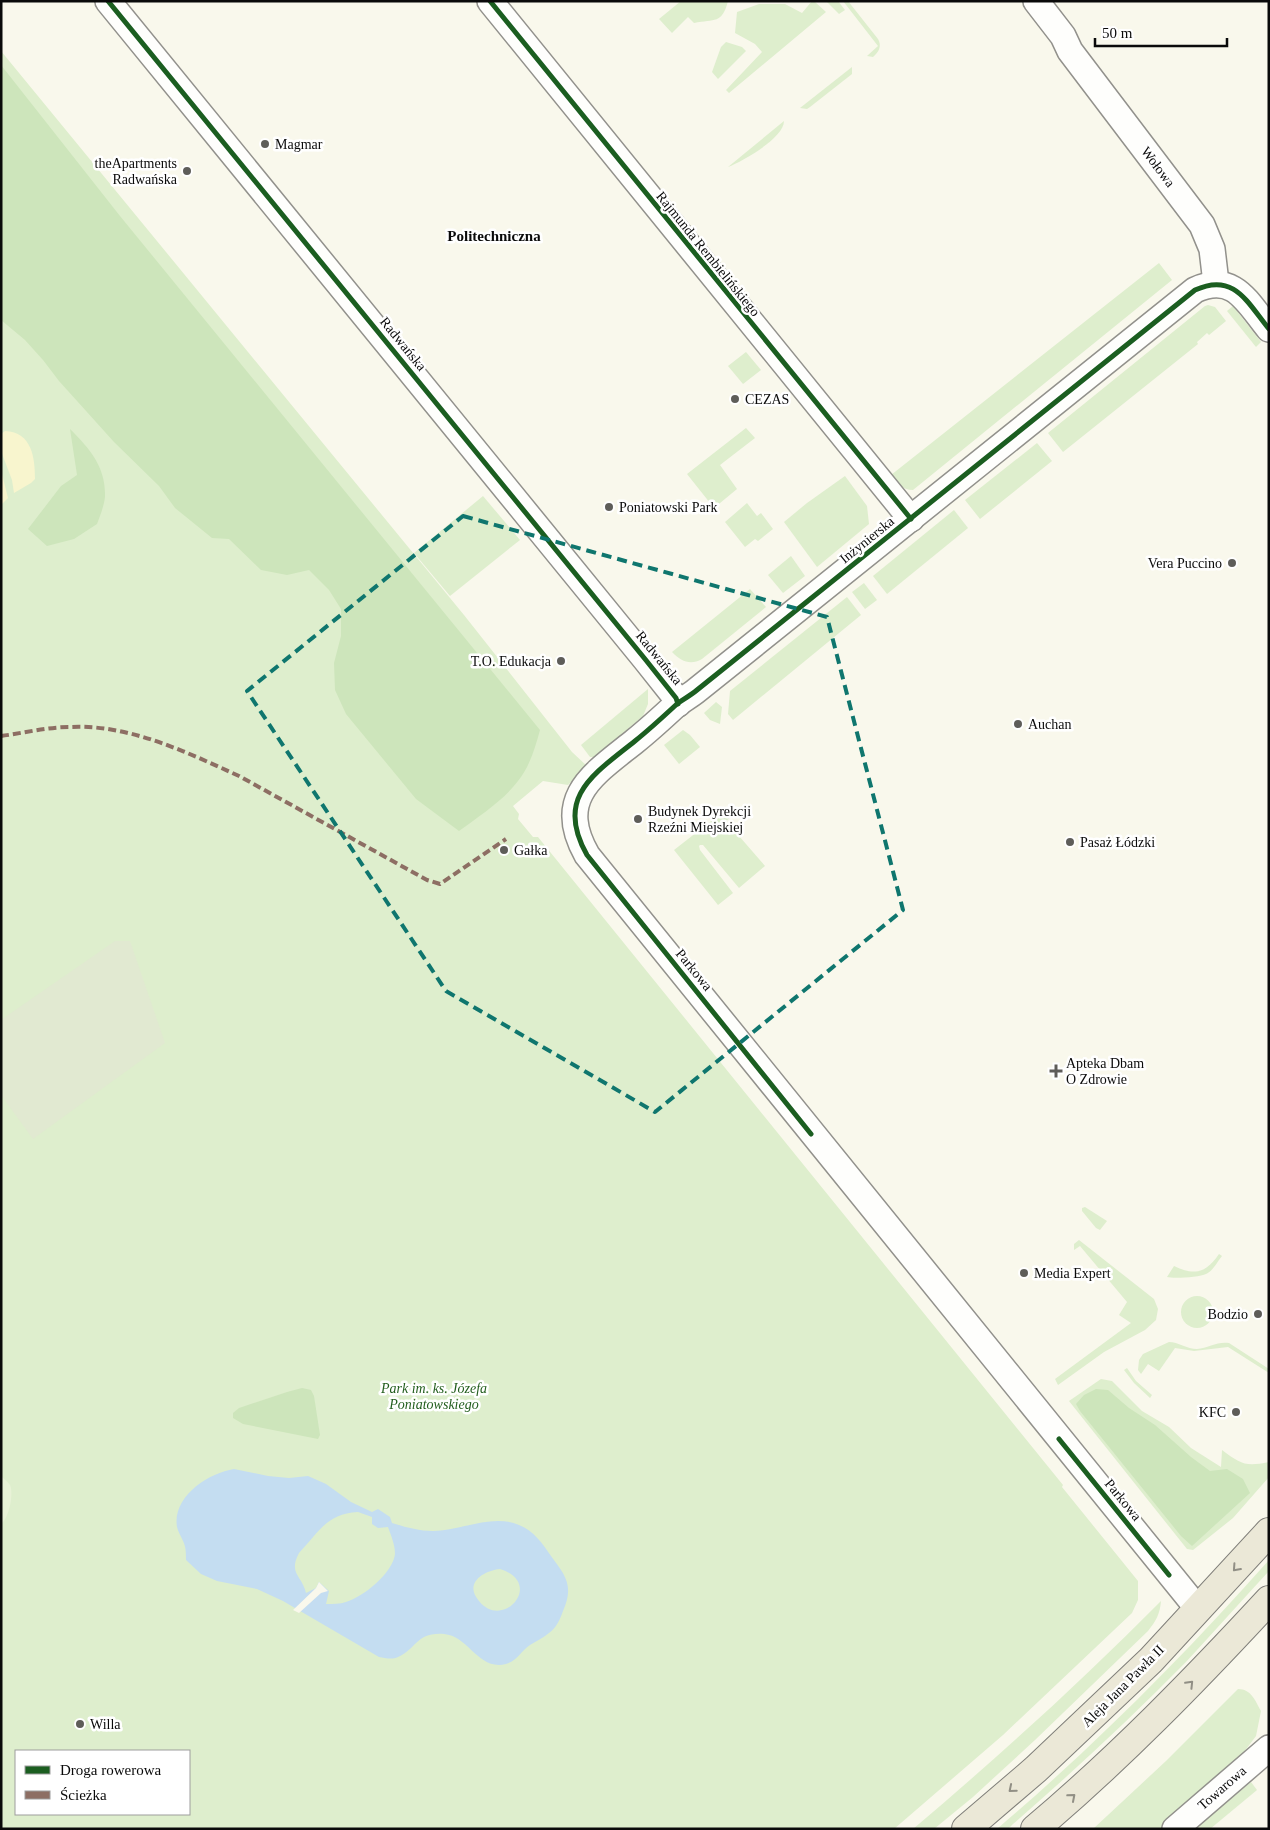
<svg xmlns="http://www.w3.org/2000/svg" width="1270" height="1830" font-family="'Times New Roman',serif">
  <rect width="100%" height="100%" fill="#f9f8ec"/>
  <g fill="#deeecd" fill-rule="evenodd">
    <path d="M 681,1 L 728,1 C 722,24 715,19 694,23 L 688,17 L 672,33 L 659,19 Z"/>
    <path d="M 812,1 L 814,1 L 826,12 L 729,93 L 726,90 L 762,52 L 755,44 L 735,33 L 737,12 L 759,4 L 785,4 L 802,13 Z"/>
    <path d="M 826,1 L 838,1 L 845,10 L 839,14 Z"/>
    <path d="M 843,1 L 848,1 L 878,39 C 882,46 879,52 873,57 L 867,56 L 878,46 Z"/>
    <path d="M 726,42 L 742,47 L 746,51 L 718,79 L 712,72 L 721,47 Z"/>
    <path d="M 1,51 L 464,615 L 572,752 L 587,766 L 568,785 L 543,781 L 513,806 L 519,814 L 518,819 L 533,837 L 538,837 L 1063,1485 L 1062,1487 L 1138,1581 L 1138,1600 L 1132,1613 L 1003,1735 L 894,1829 L 1,1829 ZM 16,1751 L 189,1751 L 189,1814 L 16,1814 Z"/>
    <path d="M 852,67 L 852,74 L 810,107 L 807,109 L 800,108 Z"/>
    <path d="M 784,121 C 784,138 743,161 728,167 Z"/>
    <path d="M 1159,263 L 1172,280 L 913,490 C 902,490 897,482 891,475 Z"/>
    <path d="M 1208,305 L 1215,307 L 1226,321 L 1209,335 L 1207,333 L 1197,342 L 1198,344 L 1063,452 L 1048,433 L 1205,306 Z"/>
    <path d="M 1233,306 L 1261,342 L 1256,347 L 1227,311 Z"/>
    <path d="M 746,352 L 761,370 L 743,384 L 728,366 Z"/>
    <path d="M 746,428 L 755,438 L 720,465 L 737,489 L 714,508 L 687,474 Z"/>
    <path d="M 1037,443 L 1052,461 L 980,519 L 965,500 Z"/>
    <path d="M 845,476 L 867,506 L 869,524 L 817,567 L 784,522 L 807,503 Z"/>
    <path d="M 483,496 L 520,540 L 450,596 L 414,553 Z"/>
    <path d="M 747,503 L 757,516 L 761,513 L 773,529 L 758,541 L 755,539 L 745,547 L 725,522 Z"/>
    <path d="M 954,510 L 968,528 L 887,594 L 873,576 Z"/>
    <path d="M 791,556 L 805,576 L 783,593 L 768,575 Z"/>
    <path d="M 864,583 L 877,600 L 865,609 L 852,592 Z"/>
    <path d="M 750,589 L 766,607 L 702,659 C 690,666 681,661 672,652 Z"/>
    <path d="M 847,597 L 861,615 L 733,720 L 728,714 L 730,691 Z"/>
    <path d="M 648,689 L 648,704 L 643,716 L 595,757 L 590,757 L 581,745 Z"/>
    <path d="M 716,702 L 722,707 L 720,724 L 710,720 L 704,713 Z"/>
    <path d="M 683,730 L 690,735 L 700,747 L 679,764 L 664,745 Z"/>
    <path d="M 729,807 L 735,814 L 726,821 L 765,866 L 739,888 L 703,845 L 700,845 L 699,846 L 700,850 L 733,893 L 718,905 L 674,850 Z"/>
    <path d="M 1085,1207 L 1107,1221 L 1100,1230 L 1096,1228 L 1082,1211 L 1082,1208 Z"/>
    <path d="M 1079,1240 L 1154,1299 L 1158,1309 L 1156,1320 L 1145,1330 L 1104,1352 L 1058,1385 L 1055,1379 L 1131,1323 L 1119,1315 L 1127,1302 L 1080,1246 L 1074,1250 L 1074,1244 Z"/>
    <path d="M 1219,1254 L 1222,1256 C 1217,1262 1213,1271 1206,1274 C 1200,1277 1174,1279 1167,1277 L 1174,1266 C 1195,1276 1206,1273 1219,1254 Z"/>
    <circle cx="1197" cy="1312" r="16"/>
    <path d="M 1169,1342 C 1178,1342 1187,1349 1197,1349 C 1208,1348 1218,1341 1229,1343 L 1269,1369 L 1269,1373 L 1228,1347 L 1194,1351 L 1175,1348 L 1159,1371 L 1148,1364 L 1141,1374 L 1138,1370 L 1139,1360 L 1143,1354 Z"/>
    <path d="M 1127,1368 L 1136,1381 L 1152,1395 L 1150,1398 L 1134,1383 L 1124,1370 Z"/>
    <path d="M 1101,1379 L 1112,1381 L 1142,1411 L 1169,1427 L 1191,1448 L 1221,1467 L 1222,1450 C 1241,1464 1245,1467 1269,1462 L 1269,1477 L 1233,1518 L 1193,1550 L 1187,1549 L 1069,1401 Z"/>
    <path d="M 1269,1560 L 1269,1571 C 1241,1601 1214,1632 1186,1662 C 1131,1718 1073,1772 1013,1824 L 1008,1829 L 997,1829 C 1094,1746 1184,1656 1269,1560 Z"/>
    <path d="M 1161,1601 C 1160,1614 1156,1621 1148,1631 L 1035,1740 L 973,1797 L 934,1829 L 913,1829 C 998,1757 1082,1681 1161,1601 Z"/>
    <path d="M 1238,1689 C 1251,1689 1255,1700 1261,1711 L 1256,1736 L 1225,1777 L 1163,1829 L 1093,1829 L 1166,1761 Z"/>
    <path d="M 1251,1782 L 1257,1790 L 1210,1829 L 1195,1829 Z"/>
  </g>
  <g fill="#cde5bb">
    <path d="M 1,65 L 120,216 L 540,730 C 535,748 530,766 518,781 C 503,801 479,816 459,831 L 416,799 L 346,714 L 335,690 L 334,663 L 341,636 L 341,609 L 329,590 L 309,570 L 287,575 L 261,570 L 229,539 L 212,538 L 175,508 L 159,486 L 114,442 L 59,381 L 43,360 L 25,340 L 1,320 Z"/>
    <path d="M 70,429 C 90,449 106,467 105,497 C 104,506 100,516 97,524 L 74,539 L 47,546 L 28,529 L 61,486 L 77,475 Z"/>
    <path d="M 302,1388 L 311,1390 L 314,1396 L 320,1435 L 318,1439 L 243,1424 L 233,1418 L 233,1413 L 239,1408 L 287,1392 Z"/>
    <path d="M 1096,1389 L 1108,1390 L 1129,1408 L 1155,1425 L 1191,1457 L 1210,1471 L 1227,1469 L 1243,1479 L 1250,1493 L 1192,1546 L 1181,1536 L 1080,1411 L 1076,1404 L 1084,1395 Z"/>
  </g>
  <g fill="#f8f5ce">
    <path d="M 5,431 C 32,432 35,458 35,479 L 31,483 L 14,493 L 12,480 L 1,451 L 1,434 Z"/>
    <path d="M 1,470 L 8,498 L 1,505 Z"/>
  </g>
  <path fill="#e1e9d1" d="M 115,941 L 130,941 L 165,1043 L 33,1139 L 1,1095 L 1,1020 Z"/>
  <path fill="#e8f2d7" d="M 1,1476 C 4,1479 8,1482 10,1485 C 14,1494 9,1518 1,1524 Z"/>
  <path fill="#c4ddf1" fill-rule="evenodd" d="M 234,1469 L 268,1476 L 289,1478 L 308,1476 L 326,1484 L 351,1502 L 372,1512 L 378,1509 L 390,1517 L 392,1523 C 405,1527 419,1531 433,1531 C 461,1531 492,1513 519,1525 C 534,1531 542,1543 551,1556 C 566,1576 574,1586 563,1611 C 560,1620 556,1628 549,1633 C 543,1638 536,1641 530,1645 C 521,1651 517,1661 506,1664 C 478,1671 469,1636 444,1634 C 416,1632 417,1649 398,1657 C 392,1660 385,1658 379,1657 L 283,1601 L 257,1589 L 217,1581 L 201,1574 L 186,1560 C 186,1553 186,1547 183,1541 C 181,1536 178,1532 177,1527 C 172,1497 208,1473 234,1469 ZM 358,1512 L 372,1517 L 372,1524 L 378,1528 L 388,1527 C 391,1536 395,1544 395,1554 C 393,1573 363,1597 346,1602 C 340,1604 333,1604 326,1604 L 329,1591 L 319,1582 L 316,1588 L 306,1593 C 302,1575 288,1574 299,1553 C 319,1532 326,1514 358,1512 ZM 500,1569 C 545,1583 503,1631 479,1601 C 464,1584 482,1571 500,1569 Z"/>
  <path fill="#f9f8ec" d="M 319,1582 L 328,1591 L 321,1593 L 299,1613 L 293,1610 L 316,1588 Z"/>
  <g fill="none" stroke-linecap="round" stroke-linejoin="round">
    <defs>
      <g id="minor">
        <path d="M 108,1 L 645,659 L 676,698 L 678,704"/>
        <path d="M 490,1 L 911,519"/>
        <path d="M 1036,1 L 1063,36 L 1070,51 L 1202,225 L 1212,249 L 1216,283"/>
        <path d="M 1198,1609 L 587,855 C 554,797 594,774 635,741 C 650,729 664,716 678,703 C 684,699 691,695 697,690 L 1195,290 C 1234,272 1247,302 1269,329"/>
        <path d="M 1175,1829 L 1269,1748"/>
      </g>
      <g id="major">
        <path d="M 966,1829 L 1036,1769 L 1151,1660 L 1269,1532"/>
        <path d="M 1035,1829 C 1119,1758 1195,1680 1269,1600"/>
      </g>
    </defs>
    <use href="#minor" stroke="#92918c" stroke-width="28"/>
    <use href="#major" stroke="#7f7e79" stroke-width="30"/>
    <use href="#minor" stroke="#fefefc" stroke-width="25"/>
    <use href="#major" stroke="#ebe8d7" stroke-width="28"/>
    <path stroke="#8d6e63" stroke-width="4" stroke-dasharray="8 4" stroke-linecap="butt" d="M 1,736 C 24,733 47,727 70,727 C 129,724 186,752 239,776 L 427,880 L 440,884 L 506,839"/>
    <defs>
      <g id="cycleway">
        <path d="M 108,1 L 645,659 L 676,698 L 678,704"/>
        <path d="M 490,1 L 911,519"/>
        <path d="M 811,1134 L 587,855 C 554,797 594,774 635,741 C 650,729 664,716 678,703 C 684,699 691,695 697,690 L 1195,290 C 1234,272 1247,302 1269,329"/>
        <path d="M 1059,1439 L 1169,1575"/>
      </g>
    </defs>
    <use href="#cycleway" stroke="#fff" stroke-width="8"/>
    <use href="#cycleway" stroke="#1b5e20" stroke-width="5"/>
  </g>
  <defs><path id="oneway-chevron" d="M-2-3.5L2.5 0L-2 3.5" fill="none" stroke-width="1.6" stroke-linecap="round" stroke-linejoin="round" transform="scale(1.25)"/></defs>
  <g stroke="#918f85">
    <use href="#oneway-chevron" transform="translate(1236 1568) rotate(132)"/>
    <use href="#oneway-chevron" transform="translate(1190 1684) rotate(-46)"/>
    <use href="#oneway-chevron" transform="translate(1012 1789) rotate(140)"/>
    <use href="#oneway-chevron" transform="translate(1072 1797) rotate(-41)"/>
  </g>
  <path fill="none" stroke="#0f766e" stroke-width="4" stroke-dasharray="10 6" stroke-linejoin="round" d="M 463,516 L 827,617 L 903,910 L 655,1112 L 446,991 L 247,691 Z"/>
  <g fill="#5e5d59" stroke="#fff" stroke-width="2">
    <circle cx="265" cy="144" r="5"/>
    <circle cx="187" cy="171" r="5"/>
    <circle cx="735" cy="399" r="5"/>
    <circle cx="609" cy="507" r="5"/>
    <circle cx="1232" cy="563" r="5"/>
    <circle cx="561" cy="661" r="5"/>
    <circle cx="1018" cy="724" r="5"/>
    <circle cx="638" cy="819" r="5"/>
    <circle cx="1070" cy="842" r="5"/>
    <circle cx="504" cy="850" r="5"/>
    <path d="M1053.5 1063.5h5v5h5v5h-5v5h-5v-5h-5v-5h5z"/>
    <circle cx="1024" cy="1273" r="5"/>
    <circle cx="1258" cy="1314" r="5"/>
    <circle cx="1236" cy="1412" r="5"/>
    <circle cx="80" cy="1724" r="5"/>
  </g>
  <g text-anchor="middle" dominant-baseline="central" stroke-width="5" stroke-linejoin="round" paint-order="stroke">
    <g font-size="14" fill="#0a0a0a" stroke="#fff" text-anchor="start">
      <text x="275" y="144">Magmar</text>
      <text x="177" y="163" text-anchor="end">theApartments<tspan x="177" dy="16">Radwańska</tspan></text>
      <text x="745" y="399">CEZAS</text>
      <text x="619" y="507">Poniatowski Park</text>
      <text x="1222" y="563" text-anchor="end">Vera Puccino</text>
      <text x="551" y="661" text-anchor="end">T.O. Edukacja</text>
      <text x="1028" y="724">Auchan</text>
      <text x="648" y="811">Budynek Dyrekcji<tspan x="648" dy="16">Rzeźni Miejskiej</tspan></text>
      <text x="1080" y="842">Pasaż Łódzki</text>
      <text x="514" y="850">Gałka</text>
      <text x="1066" y="1063">Apteka Dbam<tspan x="1066" dy="16">O Zdrowie</tspan></text>
      <text x="1034" y="1273">Media Expert</text>
      <text x="1248" y="1314" text-anchor="end">Bodzio</text>
      <text x="1226" y="1412" text-anchor="end">KFC</text>
      <text x="90" y="1724">Willa</text>
    </g>
    <g font-size="14" fill="#0a0a0a" stroke="#fff">
      <text transform="translate(1158 167) rotate(53)">Wołowa</text>
      <text transform="translate(708 254) rotate(51)">Rajmunda Rembielińskiego</text>
      <text transform="translate(403 344) rotate(51)">Radwańska</text>
      <text transform="translate(867 540) rotate(-39)">Inżynierska</text>
      <text transform="translate(659 658) rotate(51)">Radwańska</text>
      <text transform="translate(694 970) rotate(51)">Parkowa</text>
      <text transform="translate(1123 1500) rotate(51)">Parkowa</text>
      <text transform="translate(1123 1686) rotate(-45)">Aleja Jana Pawła II</text>
      <text transform="translate(1222 1788) rotate(-41)">Towarowa</text>
    </g>
    <g font-size="14" font-style="italic" fill="#235e1e" stroke="#fff">
      <text x="434" y="1388">Park im. ks. Józefa<tspan x="434" dy="16">Poniatowskiego</tspan></text>
    </g>
    <g font-size="15" font-weight="bold" fill="#0a0a0a" stroke="#fff">
      <text x="494" y="236">Politechniczna</text>
    </g>
  </g>
  <rect width="1270" height="1830" fill="none" stroke="#0a0a0a" stroke-width="5"/>
  <rect x="15" y="1750" width="175" height="65" fill="#ffffff" stroke="#9d9d9d"/>
  <rect x="25" y="1766" width="25" height="8" fill="#1b5e20" stroke="#9d9d9d"/>
  <text x="60" y="1775" font-size="15" fill="#0a0a0a">Droga rowerowa</text>
  <rect x="25" y="1791" width="25" height="8" fill="#8d6e63" stroke="#9d9d9d"/>
  <text x="60" y="1800" font-size="15" fill="#0a0a0a">Ścieżka</text>
  <path d="M1095 38v8h132v-8" fill="none" stroke="#0a0a0a" stroke-width="2.5"/>
  <text x="1102" y="38" font-size="15" fill="#0a0a0a" stroke="#ffffff" stroke-width="4" paint-order="stroke">50 m</text>
</svg>
